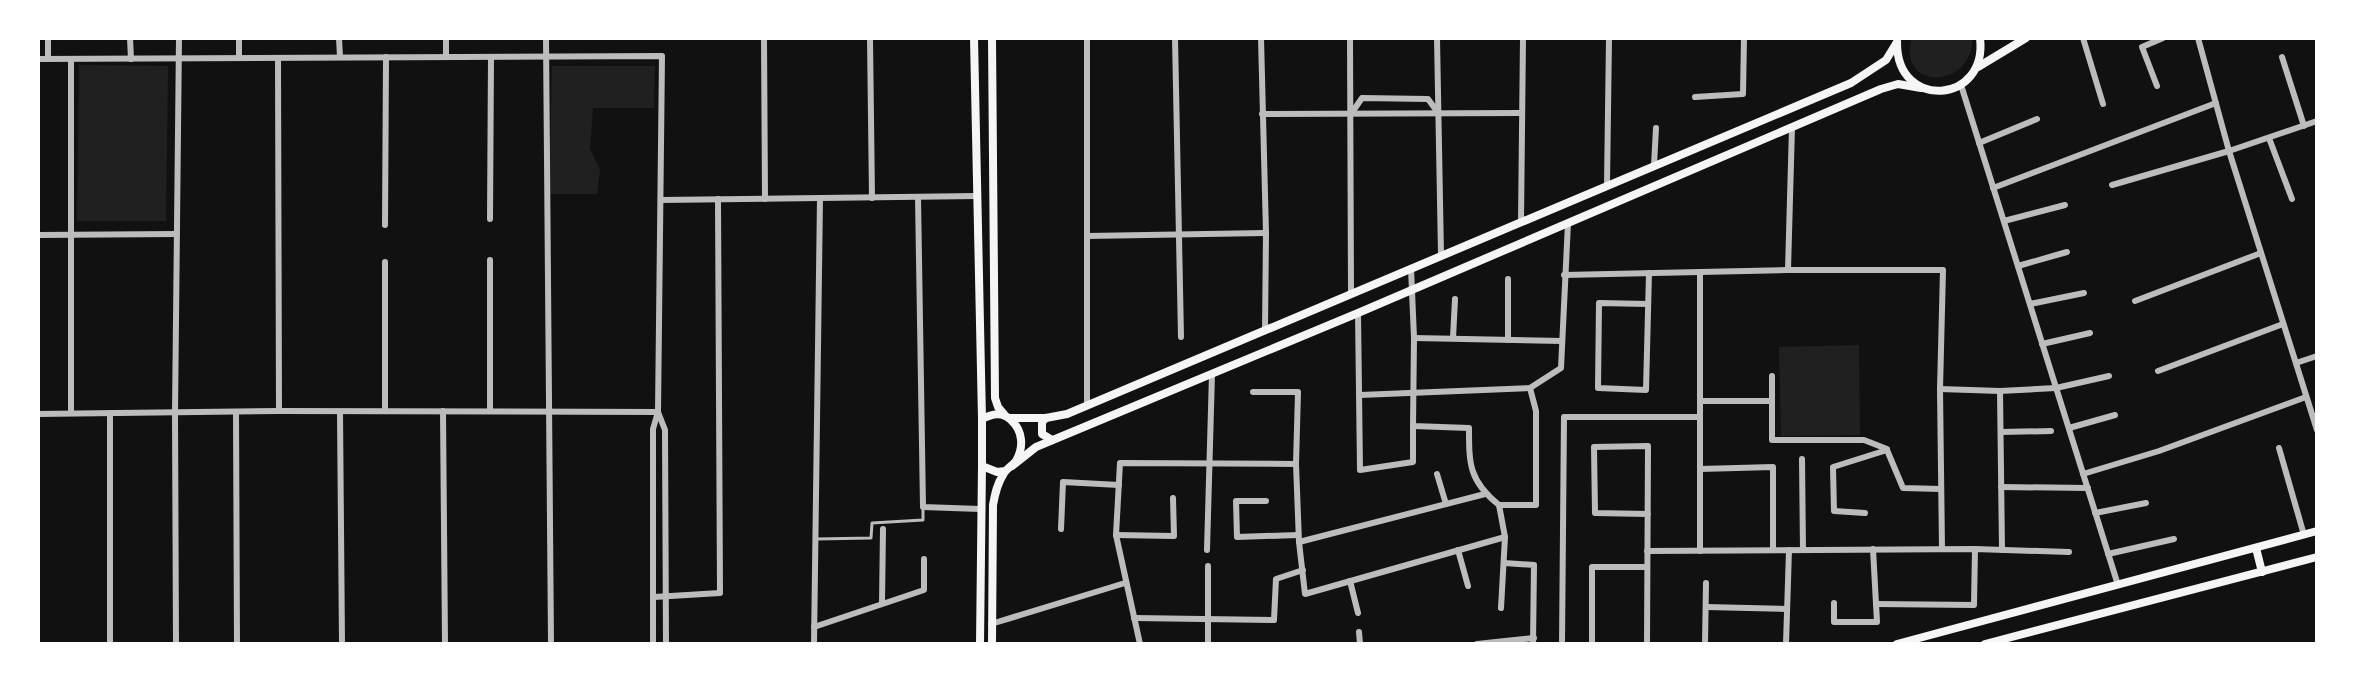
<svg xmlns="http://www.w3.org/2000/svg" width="2355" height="682" font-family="'Source Serif 4',serif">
  <rect width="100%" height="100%" fill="#111"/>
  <g fill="#202020">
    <path d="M 1912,38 L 1972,38 C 1974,89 1896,92 1912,38 Z"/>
    <path d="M 79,65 L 168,66 L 166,221 L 77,221 Z"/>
    <path d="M 552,66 L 655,66 L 654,108 L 593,108 L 590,149 L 600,170 L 597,194 L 549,194 Z"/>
    <path d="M 1859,345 L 1860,435 L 1781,436 L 1779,347 Z"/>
  </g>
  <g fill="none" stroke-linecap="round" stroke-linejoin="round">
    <path stroke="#bcbcbc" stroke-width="3" d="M 816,539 L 871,538 L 872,523 L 923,520 L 923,507"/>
    <g stroke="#bcbcbc" stroke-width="6">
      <path d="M 48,38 L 48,59"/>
      <path d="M 130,38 L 131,59"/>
      <path d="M 239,38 L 239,58"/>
      <path d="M 339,38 L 340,57"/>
      <path d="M 446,38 L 446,57"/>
      <path d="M 546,38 L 551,644"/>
      <path d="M 764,38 L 765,199"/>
      <path d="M 870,38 L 872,198"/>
      <path d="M 1175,38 L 1181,337"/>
      <path d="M 1261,38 L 1266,233 L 1265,330"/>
      <path d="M 1350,38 L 1351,293"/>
      <path d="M 1437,38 L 1441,255"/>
      <path d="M 2083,38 L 2103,104"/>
      <path d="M 2198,38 L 2229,151 L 2317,430"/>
      <path d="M 2282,57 L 2304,126"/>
      <path d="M 278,58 L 279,411"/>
      <path d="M 38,59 L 662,56 L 658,412 L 653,429 L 653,644"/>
      <path d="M 71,59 L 71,413"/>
      <path d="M 1961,85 L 2118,585"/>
      <path d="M 2157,86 L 2142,47 L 2163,38"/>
      <path d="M 1695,97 L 1743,94 L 1744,38"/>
      <path d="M 1262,114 L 1521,113"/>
      <path d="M 1351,114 L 1362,98 L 1428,99 L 1439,114"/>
      <path d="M 2269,138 L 2292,199"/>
      <path d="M 1979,143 L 2037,119"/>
      <path d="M 1654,165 L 1656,128"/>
      <path d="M 1607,184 L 1609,38"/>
      <path d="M 2112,185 L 2229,151 L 2317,121"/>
      <path d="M 1993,188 L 2216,103"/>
      <path d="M 918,197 L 923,507 L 980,509"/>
      <path d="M 661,200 L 976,196"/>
      <path d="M 490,219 L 491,57"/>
      <path d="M 1521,221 L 1523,38"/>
      <path d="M 2004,221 L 2065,205"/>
      <path d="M 385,225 L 386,57"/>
      <path d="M 38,235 L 177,234"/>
      <path d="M 1087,236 L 1266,233"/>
      <path d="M 385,262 L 385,411"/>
      <path d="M 2018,266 L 2067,252"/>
      <path d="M 1411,268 L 1414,338 L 1413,426 L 1469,428 C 1469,464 1469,481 1499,505 L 1505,537 L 1501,608"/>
      <path d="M 1788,270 L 1792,127"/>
      <path d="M 1700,272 L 1700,551"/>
      <path d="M 1564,275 L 1788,270 L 1943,270 L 1940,389 L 1942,549"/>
      <path d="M 1508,279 L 1508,340"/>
      <path d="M 2135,301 L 2261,253"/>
      <path d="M 1648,304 L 1599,303 L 1598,388 L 1646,390 L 1649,273"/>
      <path d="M 2030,304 L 2084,293"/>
      <path d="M 1358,313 L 1360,470 L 1413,462 L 1413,426"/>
      <path d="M 1414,338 L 1562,341"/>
      <path d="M 1453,338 L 1455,299"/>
      <path d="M 2042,344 L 2090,333"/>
      <path d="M 2296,363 L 2317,356"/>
      <path d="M 2158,371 L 2283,324"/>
      <path d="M 1772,376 L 1772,440 L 1864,440 L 1887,449"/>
      <path d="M 1940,389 L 2000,391 L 2056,388 L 2109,376"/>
      <path d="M 2000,391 L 2002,550"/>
      <path d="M 1360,395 L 1530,388 L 1561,368 L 1568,223"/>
      <path d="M 1700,401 L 1772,401"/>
      <path d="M 1087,406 L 1087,38"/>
      <path d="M 443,411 L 445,644"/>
      <path d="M 490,411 L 490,260"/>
      <path d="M 236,412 L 237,644"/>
      <path d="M 340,412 L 342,644"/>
      <path d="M 658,412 L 665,430 L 666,644"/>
      <path d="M 38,414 L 279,411 L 658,412"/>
      <path d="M 2069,428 L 2115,415"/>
      <path d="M 2001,432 L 2051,431"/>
      <path d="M 2279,448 L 2304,535"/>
      <path d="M 1802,459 L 1803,550"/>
      <path d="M 1296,464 L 1299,542 L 1305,594 L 1505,537"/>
      <path d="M 1700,469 L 1773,467 L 1773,550"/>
      <path d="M 1437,474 L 1446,504"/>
      <path d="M 2083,474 L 2159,451 L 2306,397"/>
      <path d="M 2001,487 L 2088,488"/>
      <path d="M 1266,501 L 1236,501 L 1237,537 L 1298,535"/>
      <path d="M 1499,505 L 1536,505 L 1536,411 L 1530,388"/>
      <path d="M 1865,513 L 1834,511 L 1833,467 L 1887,450 L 1903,488 L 1941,489"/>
      <path d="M 2095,513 L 2146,503"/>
      <path d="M 1061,529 L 1063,482 L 1119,485"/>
      <path d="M 1116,535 L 1174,536 L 1173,498"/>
      <path d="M 1299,542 L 1485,494"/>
      <path d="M 1207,550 L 1212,374"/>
      <path d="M 1458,550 L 1468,586"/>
      <path d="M 1647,551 L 1975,549 L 2069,552"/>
      <path d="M 2108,554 L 2174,539"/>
      <path d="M 1504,563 L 1534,565 L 1533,644"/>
      <path d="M 1208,566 L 1208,644"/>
      <path d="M 1350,581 L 1358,613"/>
      <path d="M 654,597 L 720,593 L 718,199"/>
      <path d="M 882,603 L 883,529"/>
      <path d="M 1834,603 L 1834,622 L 1877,622 L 1873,549"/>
      <path d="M 1876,604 L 1974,605 L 1975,549"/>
      <path d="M 1706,607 L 1787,609"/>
      <path d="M 1134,618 L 1274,620 L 1276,579 L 1303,570"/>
      <path d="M 991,624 L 1125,583"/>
      <path d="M 814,627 L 924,590 L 924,559"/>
      <path d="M 1359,632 L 1360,644"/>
      <path d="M 110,644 L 110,413"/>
      <path d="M 176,644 L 175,413 L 179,38"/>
      <path d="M 814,644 L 820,198"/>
      <path d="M 1140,644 L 1116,535 L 1120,463 L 1296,464 L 1298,392 L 1253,392"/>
      <path d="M 1477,644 L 1534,638"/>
      <path d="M 1562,644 L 1564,417 L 1700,417"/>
      <path d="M 1592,644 L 1592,567 L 1647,567"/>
      <path d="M 1647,644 C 1647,578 1648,512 1648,446 L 1594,447 L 1595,513 L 1648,514"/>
      <path d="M 1705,644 L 1706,583"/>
      <path d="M 1786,644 L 1789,550"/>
    </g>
    <g stroke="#f5f5f5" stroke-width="8">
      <path d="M 974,38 L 982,419"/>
      <path d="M 992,38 L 995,398 L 998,407 L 1004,414"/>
      <path d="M 1897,43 C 1897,111 1988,104 1980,38"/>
      <path d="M 1978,67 L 2026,38"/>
      <path d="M 1009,418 L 1046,418 L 1067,414 L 1851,83 L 1886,60 L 1897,42"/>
      <path d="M 1046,418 L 1042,422 L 1042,434 L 1052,440"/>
      <path d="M 1012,466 L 1036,447 L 1358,313 L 1881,89 L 1898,84 L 1921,88"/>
      <path d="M 2256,548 L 2262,572"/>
      <path d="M 980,644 L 982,466"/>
      <path d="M 992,644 L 993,505 C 995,494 997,484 1003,475 C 1006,469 1012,466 1016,461 C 1024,447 1023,431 1011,420 C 1002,411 992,414 982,419 L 982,466 L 997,472 L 1005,471"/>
      <path d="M 1897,644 L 2317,531"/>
      <path d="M 1985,644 L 2317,557"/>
    </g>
  </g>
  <rect width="2355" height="682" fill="none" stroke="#ffffff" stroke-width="80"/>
</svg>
